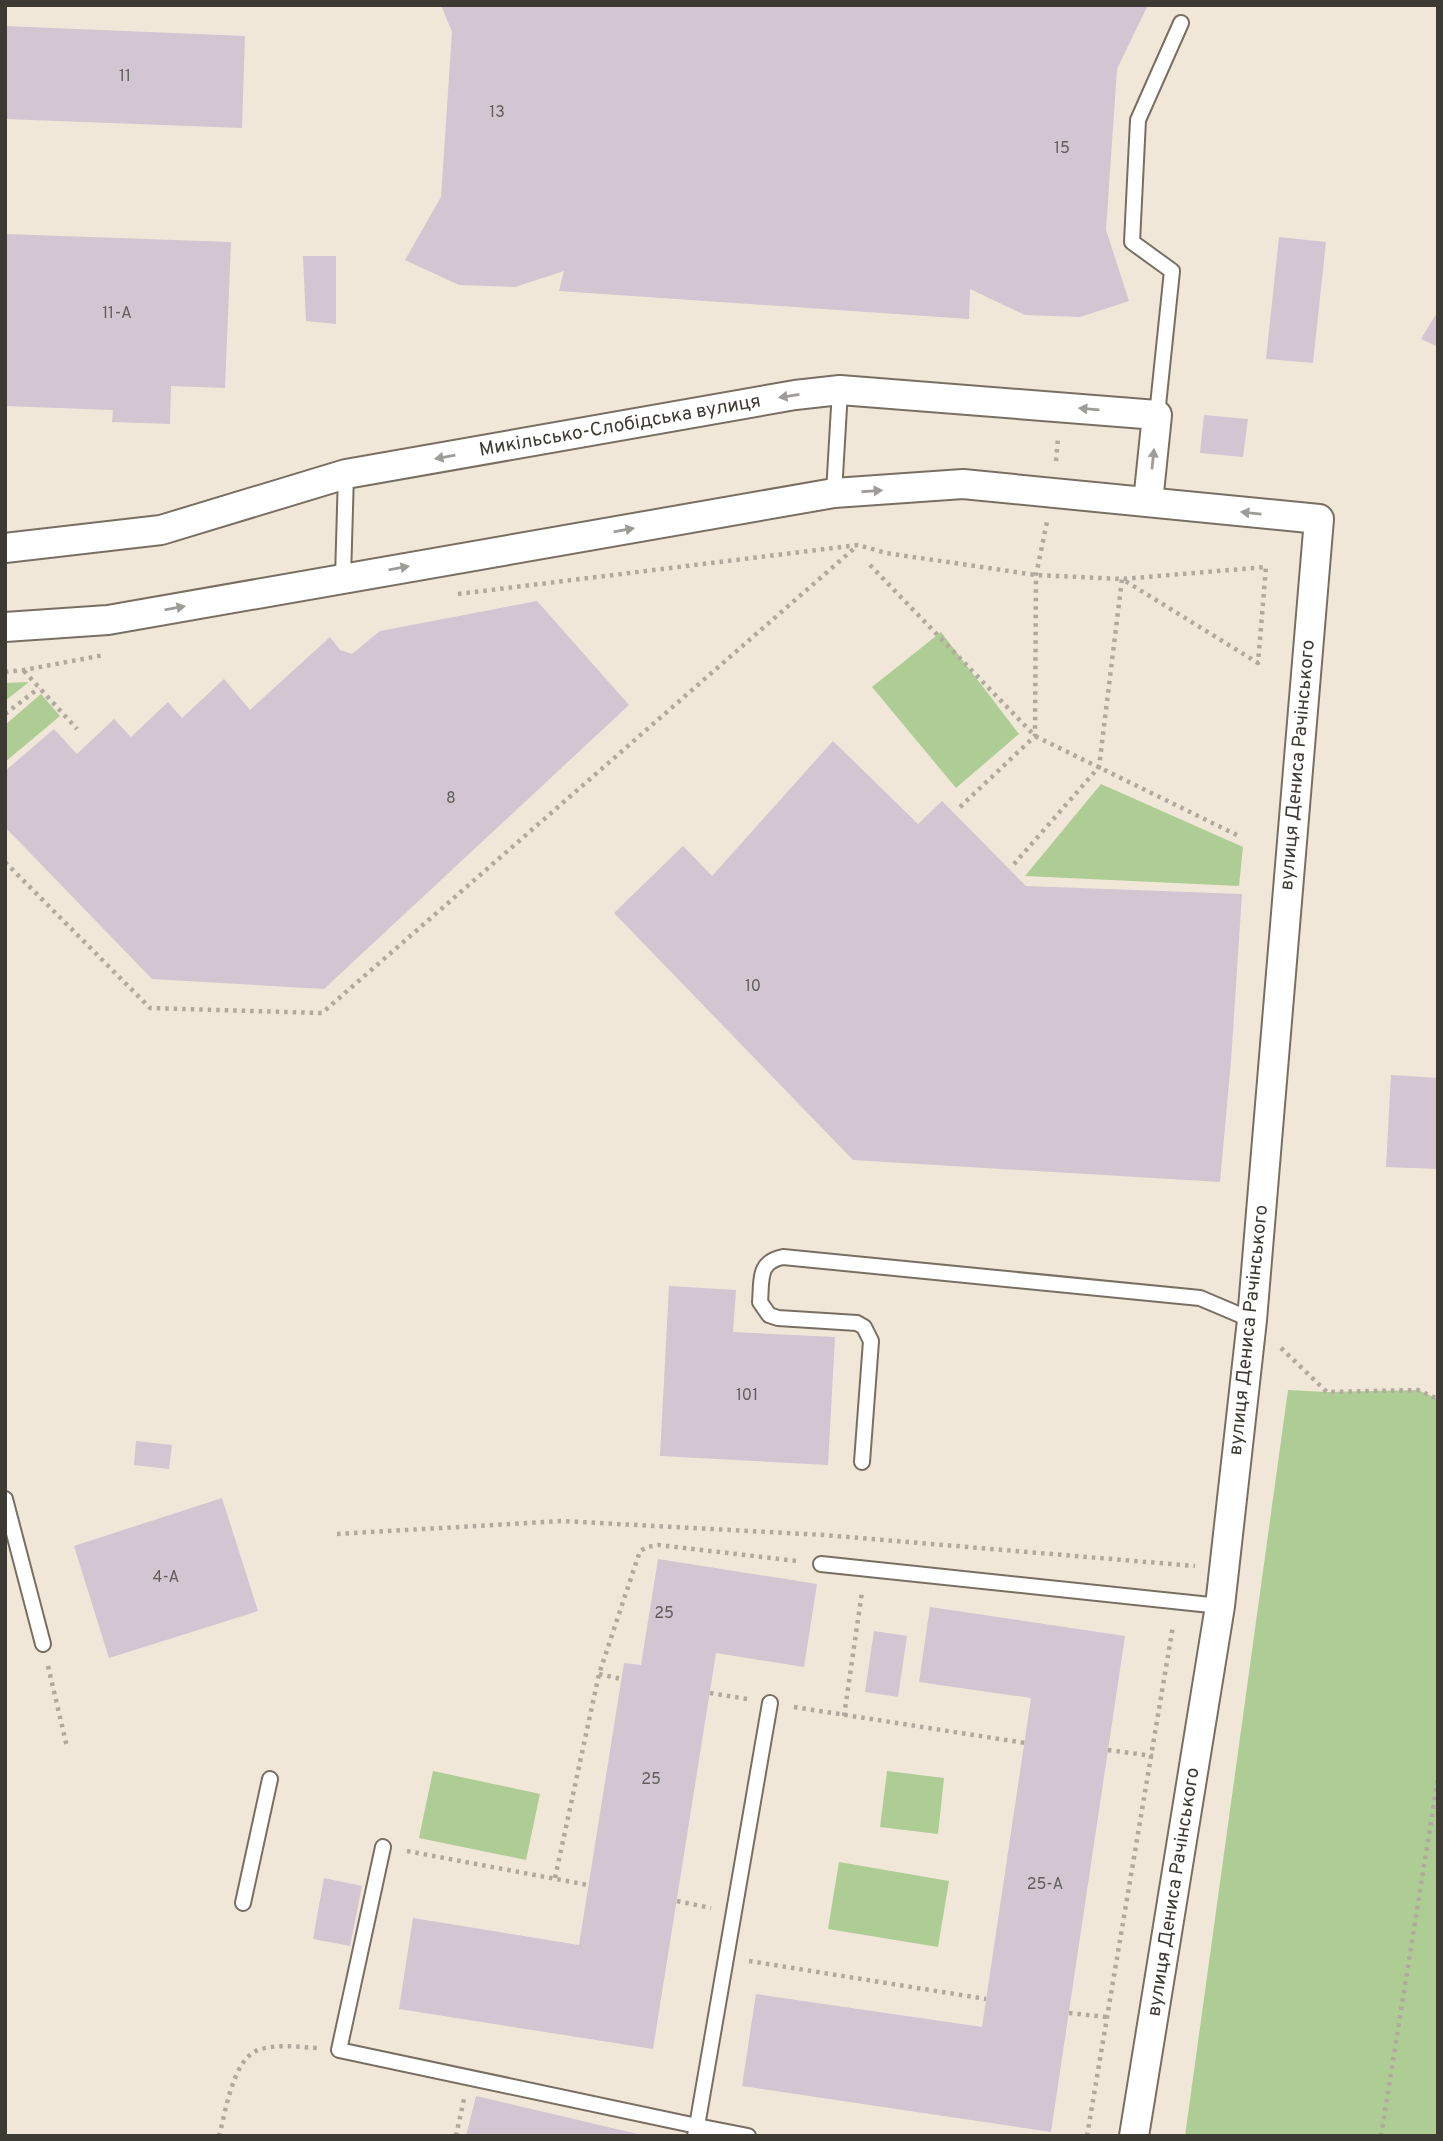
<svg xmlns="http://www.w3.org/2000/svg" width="1443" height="2141" font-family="Overpass,sans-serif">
  <rect width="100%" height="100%" fill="#f1e7d9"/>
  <g fill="#aecd95">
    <path d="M 941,632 L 1019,734 L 956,788 L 872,687 Z"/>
    <path d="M 29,682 L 5,701 L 5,683 Z"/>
    <path d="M 41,694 L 60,716 L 5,762 L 5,725 Z"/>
    <path d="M 1101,784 L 1243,847 L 1239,886 L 1025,876 Z"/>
    <path d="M 1288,1390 L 1327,1392 L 1418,1390 L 1438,1399 L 1438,2136 L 1185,2136 Z"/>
    <path d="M 433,1771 L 540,1794 L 526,1860 L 419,1838 Z"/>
    <path d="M 887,1771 L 944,1778 L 938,1834 L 880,1827 Z"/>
    <path d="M 839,1862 L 949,1881 L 938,1947 L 828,1929 Z"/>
  </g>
  <g fill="#d3c5d1">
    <path d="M 441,5 L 1148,5 L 1117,69 L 1106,230 L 1129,301 L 1080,317 L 1025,315 L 970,289 L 969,319 L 559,291 L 564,271 L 515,287 L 459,285 L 405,260 L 441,197 L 452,32 Z"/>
    <path d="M 5,26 L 245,36 L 242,128 L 5,119 Z"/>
    <path d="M 5,234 L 231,242 L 225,388 L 171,386 L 170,424 L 112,422 L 113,410 L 5,406 Z"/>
    <path d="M 1279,237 L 1326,242 L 1313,363 L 1266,359 Z"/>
    <path d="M 303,256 L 336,256 L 336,324 L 306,321 Z"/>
    <path d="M 1438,311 L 1438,347 L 1421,339 Z"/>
    <path d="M 1204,415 L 1248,419 L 1243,457 L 1200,453 Z"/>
    <path d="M 537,601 L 629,705 L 324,989 L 152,979 L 5,827 L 5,771 L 54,729 L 77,754 L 114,719 L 131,737 L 168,702 L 182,718 L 224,679 L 250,710 L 330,637 L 340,650 L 352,654 L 380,631 Z"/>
    <path d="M 833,741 L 918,824 L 942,801 L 1026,886 L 1242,894 L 1231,1061 L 1220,1182 L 853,1160 L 614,913 L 683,846 L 712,876 Z"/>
    <path d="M 1391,1075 L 1438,1078 L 1438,1169 L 1386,1167 Z"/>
    <path d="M 669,1286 L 736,1290 L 733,1332 L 835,1337 L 828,1465 L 660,1456 Z"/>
    <path d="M 136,1441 L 172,1445 L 169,1469 L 134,1465 Z"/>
    <path d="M 222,1498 L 258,1611 L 109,1658 L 74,1546 Z"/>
    <path d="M 658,1559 L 817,1584 L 804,1667 L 716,1653 L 653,2049 L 399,2009 L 413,1918 L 579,1945 L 624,1663 L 641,1665 Z"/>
    <path d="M 930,1607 L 1125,1636 L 1051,2132 L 742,2086 L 756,1994 L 982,2027 L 1031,1698 L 919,1682 Z"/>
    <path d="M 874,1631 L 907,1636 L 898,1697 L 865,1692 Z"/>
    <path d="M 324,1878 L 362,1886 L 350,1946 L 313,1939 Z"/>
    <path d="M 476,2096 L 642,2135 L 642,2136 L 466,2136 Z"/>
  </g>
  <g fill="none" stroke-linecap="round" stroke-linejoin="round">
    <defs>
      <g id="service">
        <path d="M 1157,415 L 1172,271 L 1132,242 L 1138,120 L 1181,23"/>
        <path d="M 834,493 L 840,390"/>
        <path d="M 343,578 L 346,474"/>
        <path d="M 862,1462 L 871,1341 L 864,1327 L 857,1323 L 778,1318 L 769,1315 L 760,1302 C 762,1281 757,1262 783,1257 L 1200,1298 L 1252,1320"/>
        <path d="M 5,1499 L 43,1644"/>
        <path d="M 821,1564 L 1220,1606"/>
        <path d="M 383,1847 L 339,2050 L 697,2126 L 770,1703"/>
        <path d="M 243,1903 L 270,1779"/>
        <path d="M 695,2136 L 697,2126 L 748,2136"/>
      </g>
      <g id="minor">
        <path d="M 5,548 L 161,530 L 346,474 L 795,395 L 840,390 L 1157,415 L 1148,502"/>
        <path d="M 5,627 L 108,620 L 834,493 L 963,484 L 1319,519 L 1252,1320 L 1220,1606 L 1134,2136"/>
      </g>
    </defs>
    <use href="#service" stroke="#786f62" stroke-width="18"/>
    <use href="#minor" stroke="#786f62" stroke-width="32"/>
    <g stroke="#b1a99e" stroke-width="4.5" stroke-dasharray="3.5 5" stroke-linecap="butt">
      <path d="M 1056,461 L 1058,438"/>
      <path d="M 870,565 L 1035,736 L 1241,837"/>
      <path d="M 458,594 L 858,545 L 886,553 L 1036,575 L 1122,579 L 1266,567 L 1258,663 L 1122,579 L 1099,767 L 1014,864"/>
      <path d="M 24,671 L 77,729"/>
      <path d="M 5,672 L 24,670 L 104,655"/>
      <path d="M 5,714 L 39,688"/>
      <path d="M 960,807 L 1035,736 L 1036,575 L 1047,522"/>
      <path d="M 5,862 L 150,1008 L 322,1013 L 857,546"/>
      <path d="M 1281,1348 L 1327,1392 L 1418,1390 L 1438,1399"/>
      <path d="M 337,1534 L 562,1521 L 824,1535 L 1195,1566"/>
      <path d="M 48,1666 L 67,1747"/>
      <path d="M 599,1674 L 621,1679"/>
      <path d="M 710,1693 L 747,1699"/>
      <path d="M 794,1707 L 1025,1743"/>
      <path d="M 844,1716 L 862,1592"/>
      <path d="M 1108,1750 L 1153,1756"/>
      <path d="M 407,1851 L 588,1885"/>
      <path d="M 555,1878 L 599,1674 L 640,1551 L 647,1547 L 658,1545 L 797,1561"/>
      <path d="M 677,1901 L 711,1908"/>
      <path d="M 749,1961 L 986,1999"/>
      <path d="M 1069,2013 L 1107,2017"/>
      <path d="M 219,2136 C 226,2111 233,2056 261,2049 C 279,2044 298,2047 317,2048"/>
      <path d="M 456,2136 L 464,2099"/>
      <path d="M 1087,2136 L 1173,1626"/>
      <path d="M 1381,2136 L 1438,1778"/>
    </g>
    <use href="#service" stroke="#fff" stroke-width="14"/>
    <use href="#minor" stroke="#fff" stroke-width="28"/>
  </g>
  <defs><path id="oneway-solid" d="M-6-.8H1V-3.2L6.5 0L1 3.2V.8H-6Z" transform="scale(1.75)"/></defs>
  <g fill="#9e9c99">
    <use href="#oneway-solid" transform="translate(789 396) rotate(171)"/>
    <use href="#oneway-solid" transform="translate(1089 409) rotate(-175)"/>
    <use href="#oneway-solid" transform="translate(445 457) rotate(170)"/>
    <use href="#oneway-solid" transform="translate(1153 459) rotate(-84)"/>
    <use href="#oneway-solid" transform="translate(872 491) rotate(-4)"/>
    <use href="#oneway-solid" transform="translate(1251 513) rotate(-174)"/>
    <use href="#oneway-solid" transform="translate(624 530) rotate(-10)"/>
    <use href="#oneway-solid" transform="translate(399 568) rotate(-10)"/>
    <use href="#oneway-solid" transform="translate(175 608) rotate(-10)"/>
  </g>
  <g text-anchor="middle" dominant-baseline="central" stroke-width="5" stroke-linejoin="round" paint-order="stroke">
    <g font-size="16" fill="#625c5a">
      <text x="125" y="77">11</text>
      <text x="497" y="113">13</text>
      <text x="1062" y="149">15</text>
      <text x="117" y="314">11-А</text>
      <text x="451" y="799">8</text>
      <text x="753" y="987">10</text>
      <text x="747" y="1396">101</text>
      <text x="166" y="1578">4-А</text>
      <text x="664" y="1614">25</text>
      <text x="651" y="1780">25</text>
      <text x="1045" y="1885">25-А</text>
    </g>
    <g font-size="19" fill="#3d3933" stroke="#fff">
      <text transform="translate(620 426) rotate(-10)">Микільсько-Слобідська вулиця</text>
      <text transform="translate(1298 765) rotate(-85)">вулиця Дениса Рачінського</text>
      <text transform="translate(1249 1330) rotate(-84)">вулиця Дениса Рачінського</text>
      <text transform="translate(1174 1892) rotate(-81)">вулиця Дениса Рачінського</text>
    </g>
  </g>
  <rect width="1443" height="2141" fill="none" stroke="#3d3933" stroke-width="14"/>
</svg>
